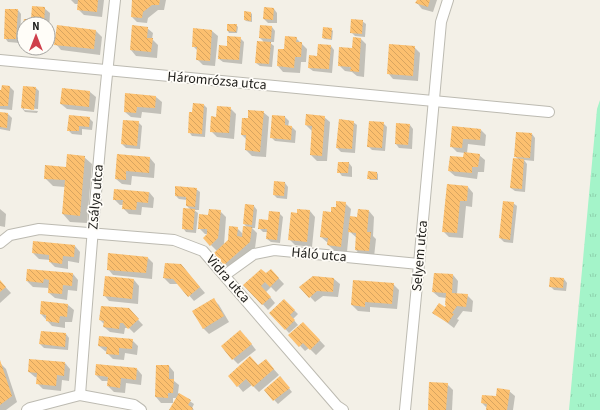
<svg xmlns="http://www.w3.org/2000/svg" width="600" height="410" font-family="'Source Sans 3',sans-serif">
  <defs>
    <pattern id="grass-tufts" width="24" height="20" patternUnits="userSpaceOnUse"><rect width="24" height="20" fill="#a4f4c9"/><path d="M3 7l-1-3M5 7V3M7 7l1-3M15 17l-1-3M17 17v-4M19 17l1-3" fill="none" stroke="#8dd1ac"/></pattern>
    <pattern id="building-back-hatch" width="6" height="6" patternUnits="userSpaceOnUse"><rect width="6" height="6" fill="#fcc06f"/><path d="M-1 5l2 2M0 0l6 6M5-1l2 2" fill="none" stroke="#d8a560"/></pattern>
  </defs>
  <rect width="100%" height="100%" fill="#f3f0e7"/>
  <path fill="url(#grass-tufts)" d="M 600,100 L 600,410 L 569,410 L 597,109 Z"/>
  <g fill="#0003">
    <path d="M 71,0 L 104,0 L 102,17 L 84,15 L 78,9 L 79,4 L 75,4 Z"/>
    <path d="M 133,0 L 166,0 L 164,10 L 158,10 L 148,18 L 147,23 L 137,22 L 132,17 Z"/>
    <path d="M 418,0 L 437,0 L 433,12 L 422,9 L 417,3 Z"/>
    <path d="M 44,8 L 50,13 L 48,46 L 48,24 L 24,24 L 32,20 Z"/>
    <path d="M 274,9 L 277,13 L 277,23 L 268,23 L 264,19 Z"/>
    <path d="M 18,10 L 21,14 L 20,43 L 8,42 L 5,38 Z"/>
    <path d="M 251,13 L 252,14 L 252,22 L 246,21 L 245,20 Z"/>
    <path d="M 362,21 L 366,24 L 365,37 L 355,36 L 351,32 Z"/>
    <path d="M 236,25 L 238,27 L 237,33 L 229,33 L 228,31 Z"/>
    <path d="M 58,26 L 96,31 L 102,37 L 100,55 L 61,50 L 56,44 Z"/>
    <path d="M 272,27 L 275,31 L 274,42 L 269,42 L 274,46 L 272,67 L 260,66 L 256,63 L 264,42 L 260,38 Z"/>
    <path d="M 147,28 L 153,33 L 152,39 L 158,45 L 157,58 L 136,56 L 131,50 Z"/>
    <path d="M 331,29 L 333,31 L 332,40 L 324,39 L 323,38 Z"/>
    <path d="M 212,31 L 218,36 L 215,66 L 203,65 L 197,59 L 198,51 L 193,46 Z"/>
    <path d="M 240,38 L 244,42 L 242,64 L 223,62 L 219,59 L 228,47 Z"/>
    <path d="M 296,38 L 307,49 L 306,62 L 301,62 L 300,73 L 283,72 L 278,66 L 285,50 Z"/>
    <path d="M 361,39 L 366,44 L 364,77 L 357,76 L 352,72 L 345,71 L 339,65 Z"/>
    <path d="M 331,46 L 334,50 L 332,73 L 313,71 L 309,68 L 318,57 Z"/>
    <path d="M 414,47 L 420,53 L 418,81 L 393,79 L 388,73 Z"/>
    <path d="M 10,87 L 14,91 L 12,110 L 0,109 L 0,91 Z"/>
    <path d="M 36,88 L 39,91 L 38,109 L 24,108 L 24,110 L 38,111 L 37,113 L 25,112 L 22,108 Z"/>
    <path d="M 63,89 L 90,92 L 96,97 L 94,112 L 67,109 L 61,104 Z"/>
    <path d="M 126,94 L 156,97 L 162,102 L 161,114 L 142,112 L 141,118 L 131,117 L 125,112 Z"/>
    <path d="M 204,105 L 207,108 L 205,137 L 192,136 L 189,132 L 193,113 Z"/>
    <path d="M 230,108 L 236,114 L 234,139 L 217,137 L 211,131 L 217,118 Z"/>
    <path d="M 263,112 L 269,117 L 266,157 L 252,156 L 246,150 L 247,140 L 242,135 L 249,119 Z"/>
    <path d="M 0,113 L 8,114 L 12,118 L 10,131 L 0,129 Z"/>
    <path d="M 285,117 L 289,121 L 288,127 L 292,127 L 296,131 L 295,143 L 275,141 L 272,138 Z"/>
    <path d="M 324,117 L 330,122 L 327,161 L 317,161 L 311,155 L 312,131 L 306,125 Z"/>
    <path d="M 89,118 L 93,122 L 92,130 L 82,129 L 82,135 L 72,134 L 68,130 Z"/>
    <path d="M 138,122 L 142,126 L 140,149 L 126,148 L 122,144 Z"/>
    <path d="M 353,122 L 357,125 L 355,153 L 341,152 L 337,148 Z"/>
    <path d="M 383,123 L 387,127 L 385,151 L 372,150 L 368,146 Z"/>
    <path d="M 410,125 L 413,129 L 412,149 L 399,148 L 396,144 Z"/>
    <path d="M 453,127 L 481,130 L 486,135 L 485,146 L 468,144 L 467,153 L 479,155 L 485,160 L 484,172 L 478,172 L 477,179 L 455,176 L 449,171 L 464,158 L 465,153 L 457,152 L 451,146 Z"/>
    <path d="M 532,134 L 535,138 L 534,161 L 524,160 L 527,164 L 525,192 L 515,191 L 511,188 L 519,160 L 515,156 Z"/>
    <path d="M 118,155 L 150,158 L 155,164 L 154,178 L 132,176 L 131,185 L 122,184 L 116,179 Z"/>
    <path d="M 84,157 L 92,164 L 87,223 L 70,222 L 63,214 L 65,187 L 53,186 L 45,178 L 67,168 Z"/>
    <path d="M 349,163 L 352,167 L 352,177 L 342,176 L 339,172 Z"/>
    <path d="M 377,173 L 378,174 L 378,180 L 370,180 L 368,178 Z"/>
    <path d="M 285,183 L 288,187 L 287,199 L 277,198 L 274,195 Z"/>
    <path d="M 468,187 L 473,193 L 472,207 L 466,206 L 463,238 L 449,237 L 443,231 Z"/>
    <path d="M 196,189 L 200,192 L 199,210 L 194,210 L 198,213 L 196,233 L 186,232 L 183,228 L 190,209 L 187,206 L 187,200 L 179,199 L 176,196 Z"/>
    <path d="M 149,192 L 154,198 L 153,208 L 142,207 L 141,215 L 129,214 L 123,208 L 124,205 L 120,205 L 114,199 Z"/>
    <path d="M 345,203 L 351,209 L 350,217 L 358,218 L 369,211 L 374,217 L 373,236 L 376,239 L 374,257 L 361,256 L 356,250 L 357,238 L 349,231 L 347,252 L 334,250 L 328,245 L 328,243 L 321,237 L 332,213 Z"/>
    <path d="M 513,203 L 517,206 L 513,243 L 504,242 L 500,238 Z"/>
    <path d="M 254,206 L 257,210 L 255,228 L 252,228 L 257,233 L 255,248 L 231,270 L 225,264 L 217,251 L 204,238 L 208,234 L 205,234 L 199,228 L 209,216 L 220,211 L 226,217 L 224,245 L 229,240 L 237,228 L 243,234 L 247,227 L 244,224 Z"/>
    <path d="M 0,209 L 6,214 L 5,227 L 0,226 Z"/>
    <path d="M 310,211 L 315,217 L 312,247 L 295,245 L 289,239 L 298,214 Z"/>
    <path d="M 279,213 L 283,217 L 280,243 L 271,242 L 267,239 L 268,232 L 263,232 L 259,228 Z"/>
    <path d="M 75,246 L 80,252 L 79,263 L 68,261 L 68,269 L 55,267 L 50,262 L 50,260 L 39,259 L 33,253 Z"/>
    <path d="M 148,258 L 153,263 L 152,279 L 113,275 L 108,269 Z"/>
    <path d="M 181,265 L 205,293 L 194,301 L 179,284 L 170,284 L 164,278 Z"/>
    <path d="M 271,270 L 284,284 L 276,292 L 271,287 L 266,292 L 275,303 L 268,310 L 245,285 L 266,275 Z"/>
    <path d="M 73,274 L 78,280 L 77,291 L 68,290 L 67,300 L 55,298 L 49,293 L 49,288 L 33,287 L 27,281 Z"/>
    <path d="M 453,275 L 458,281 L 457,294 L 467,295 L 473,301 L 472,312 L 463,311 L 457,319 L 459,320 L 454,328 L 433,312 L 445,309 L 447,306 L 446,298 L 439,297 L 433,292 Z"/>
    <path d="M 334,279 L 340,284 L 338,297 L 323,296 L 315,302 L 301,287 Z"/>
    <path d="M 564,279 L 567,283 L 566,291 L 554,290 L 550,286 Z"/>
    <path d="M 134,280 L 139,286 L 138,304 L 109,301 L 104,295 Z"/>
    <path d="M 0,281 L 11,293 L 0,303 Z"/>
    <path d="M 393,284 L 399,290 L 397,309 L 370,307 L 370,312 L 358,311 L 352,305 Z"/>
    <path d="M 214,300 L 219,305 L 229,322 L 209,334 L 203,328 Z"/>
    <path d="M 284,300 L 298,314 L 293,319 L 298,325 L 289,333 L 271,313 Z"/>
    <path d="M 42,302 L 68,305 L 74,310 L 72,322 L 65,322 L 65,328 L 52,326 L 41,314 Z"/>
    <path d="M 128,309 L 143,325 L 134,333 L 129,328 L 125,328 L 124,334 L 110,332 L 104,327 L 104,324 L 100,320 Z"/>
    <path d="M 309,329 L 325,346 L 316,355 L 309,348 L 305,351 L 290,335 Z"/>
    <path d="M 66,334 L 69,338 L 68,350 L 44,348 L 40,344 Z"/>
    <path d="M 246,337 L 256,350 L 238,364 L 233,359 Z"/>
    <path d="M 132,340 L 138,346 L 137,355 L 125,353 L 124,360 L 113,359 L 107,353 L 107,352 L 105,351 L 99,346 Z"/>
    <path d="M 0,363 L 6,369 L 17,402 L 6,410 L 0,410 Z"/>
    <path d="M 65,363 L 70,369 L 69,381 L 62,380 L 61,391 L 43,389 L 37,383 L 38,378 L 35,377 L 29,372 Z"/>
    <path d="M 157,366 L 169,366 L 174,372 L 174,381 L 179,385 L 178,393 L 194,404 L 192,408 L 194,410 L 170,410 L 177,398 L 173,398 L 173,403 L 161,403 L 156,397 Z"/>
    <path d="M 259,366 L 271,366 L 279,375 L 259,392 L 252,385 L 243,392 L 238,386 Z"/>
    <path d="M 137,369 L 142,375 L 141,385 L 126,383 L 125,393 L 114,392 L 108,386 L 109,381 L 102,381 L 96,375 Z"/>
    <path d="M 283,381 L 292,392 L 278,404 L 265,390 Z"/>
    <path d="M 447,384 L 453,390 L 452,410 L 429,410 Z"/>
    <path d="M 509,391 L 515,396 L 513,410 L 487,410 L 487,408 L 482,403 L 497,397 Z"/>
  </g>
  <g fill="url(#building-back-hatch)">
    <path d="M 78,0 L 98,0 L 97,12 L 77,10 Z"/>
    <path d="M 132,0 L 160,0 L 159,5 L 152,5 L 143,12 L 142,18 L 131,17 Z"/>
    <path d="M 417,0 L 430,0 L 428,7 L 415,3 Z"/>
    <path d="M 32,6 L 45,7 L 44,24 L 23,24 L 24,19 L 31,19 Z"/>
    <path d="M 264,7 L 274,8 L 273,20 L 263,19 Z"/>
    <path d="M 5,9 L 18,9 L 16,39 L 4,39 Z"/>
    <path d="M 244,11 L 251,12 L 251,21 L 244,20 Z"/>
    <path d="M 351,19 L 363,20 L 362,34 L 350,33 Z"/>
    <path d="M 227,24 L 237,24 L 236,32 L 227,31 Z"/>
    <path d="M 57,25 L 96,30 L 94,49 L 54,45 Z"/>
    <path d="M 132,25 L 148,27 L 147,38 L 153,38 L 151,52 L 130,50 Z"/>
    <path d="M 260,25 L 272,26 L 271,39 L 259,38 Z"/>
    <path d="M 323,27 L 332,28 L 331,39 L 322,38 Z"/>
    <path d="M 193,28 L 212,30 L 210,61 L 196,60 L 197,47 L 192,47 Z"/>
    <path d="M 227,36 L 241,37 L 239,60 L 218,59 L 219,45 L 227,46 Z"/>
    <path d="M 285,36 L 297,37 L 296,42 L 302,42 L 301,57 L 295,57 L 294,68 L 277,66 L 278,49 L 284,49 Z"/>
    <path d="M 353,37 L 361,38 L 359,72 L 350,71 L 351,67 L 338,66 L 339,47 L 352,48 Z"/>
    <path d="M 257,41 L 271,42 L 269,64 L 255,63 Z"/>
    <path d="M 318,44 L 331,45 L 329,69 L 308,68 L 309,55 L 317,56 Z"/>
    <path d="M 389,44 L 415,46 L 413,76 L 387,74 Z"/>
    <path d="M 2,85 L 10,86 L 8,106 L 0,106 L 0,90 L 1,90 Z"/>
    <path d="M 23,86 L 36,87 L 34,110 L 21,108 Z"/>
    <path d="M 62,88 L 90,91 L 89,107 L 60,104 Z"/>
    <path d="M 125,93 L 156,96 L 155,108 L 137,107 L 136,113 L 124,112 Z"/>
    <path d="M 193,103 L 204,104 L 202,134 L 188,133 L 189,112 L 192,112 Z"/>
    <path d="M 217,106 L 231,107 L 229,133 L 210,132 L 211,116 L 216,117 Z"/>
    <path d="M 248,110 L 264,111 L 260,152 L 245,150 L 246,135 L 241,135 L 242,118 L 248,118 Z"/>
    <path d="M 0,112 L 8,113 L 7,128 L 0,127 Z"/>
    <path d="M 306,114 L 325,116 L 322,156 L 310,155 L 312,126 L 305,125 Z"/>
    <path d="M 69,115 L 90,117 L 89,127 L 79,126 L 79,131 L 67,131 Z"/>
    <path d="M 272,115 L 285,116 L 285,125 L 292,126 L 291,140 L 270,138 Z"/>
    <path d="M 339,119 L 354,121 L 352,149 L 336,148 Z"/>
    <path d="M 123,120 L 139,121 L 137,146 L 121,144 Z"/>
    <path d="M 369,121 L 384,122 L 382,148 L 367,147 Z"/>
    <path d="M 396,123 L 410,124 L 408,145 L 395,144 Z"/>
    <path d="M 452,126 L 481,129 L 480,140 L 463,139 L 462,148 L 450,147 Z"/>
    <path d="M 516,132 L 532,133 L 530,158 L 514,157 Z"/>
    <path d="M 464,152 L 480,154 L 478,167 L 472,167 L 472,173 L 448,171 L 450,156 L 463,157 Z"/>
    <path d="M 67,154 L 85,156 L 80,216 L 62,214 L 65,180 L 44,179 L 45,165 L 66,167 Z"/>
    <path d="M 117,154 L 150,157 L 149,173 L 126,171 L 126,180 L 115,179 Z"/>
    <path d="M 513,158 L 524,159 L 522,189 L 510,188 Z"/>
    <path d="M 338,162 L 349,162 L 348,173 L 337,173 Z"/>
    <path d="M 368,171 L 377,172 L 377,179 L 367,179 Z"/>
    <path d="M 274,181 L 285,182 L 284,196 L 273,195 Z"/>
    <path d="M 447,184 L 468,186 L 467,201 L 460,201 L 457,233 L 442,232 Z"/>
    <path d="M 175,186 L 197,188 L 195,207 L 186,206 L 186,197 L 175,196 Z"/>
    <path d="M 114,189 L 149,192 L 148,203 L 137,202 L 136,210 L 122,209 L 123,200 L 113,200 Z"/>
    <path d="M 336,201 L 346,202 L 341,247 L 327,245 L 328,238 L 320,237 L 323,211 L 331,212 L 331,207 L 336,207 Z"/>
    <path d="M 503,201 L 514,202 L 510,240 L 499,238 Z"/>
    <path d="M 245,204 L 254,205 L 252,225 L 243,224 Z"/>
    <path d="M 183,208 L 195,209 L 193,230 L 182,229 Z"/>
    <path d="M 209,209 L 221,210 L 218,238 L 210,246 L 203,238 L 207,234 L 207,229 L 198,229 L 199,214 L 208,215 Z"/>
    <path d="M 297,209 L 310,210 L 307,242 L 288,240 L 291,212 L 297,213 Z"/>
    <path d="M 358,209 L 369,210 L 367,232 L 371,232 L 369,251 L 355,250 L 356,233 L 348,232 L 350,216 L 357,217 Z"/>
    <path d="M 269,211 L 280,212 L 277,240 L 266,239 L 267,229 L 258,229 L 259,219 L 268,220 Z"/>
    <path d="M 229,226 L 238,227 L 237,236 L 242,237 L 243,226 L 252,227 L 250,242 L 224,265 L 214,253 L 228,240 Z"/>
    <path d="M 33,241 L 75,245 L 74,257 L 63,256 L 62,264 L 49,262 L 49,255 L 32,253 Z"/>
    <path d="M 108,253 L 148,257 L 146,273 L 107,270 Z"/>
    <path d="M 165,263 L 181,264 L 200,287 L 188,297 L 173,279 L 163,278 Z"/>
    <path d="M 27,269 L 73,273 L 72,286 L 63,285 L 62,294 L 48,293 L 49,280 L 44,279 L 43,283 L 26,281 Z"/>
    <path d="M 261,269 L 266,273 L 271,269 L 279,278 L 270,287 L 265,282 L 261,286 L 271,297 L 262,305 L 243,285 Z"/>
    <path d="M 434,273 L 453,274 L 452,293 L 468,294 L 466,307 L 457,306 L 452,313 L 454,314 L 448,323 L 432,313 L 439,303 L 445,307 L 446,305 L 445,305 L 446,293 L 432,292 Z"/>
    <path d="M 105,276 L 134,279 L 132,299 L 103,296 Z"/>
    <path d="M 313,276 L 334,278 L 333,292 L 317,291 L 309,298 L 299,287 Z"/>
    <path d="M 550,277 L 564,278 L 563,288 L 549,287 Z"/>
    <path d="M 0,280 L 6,287 L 0,292 Z"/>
    <path d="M 353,280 L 394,283 L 392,304 L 365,302 L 365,307 L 351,305 Z"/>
    <path d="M 214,298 L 224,316 L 203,329 L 192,311 Z"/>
    <path d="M 284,299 L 295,310 L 290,315 L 295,320 L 285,330 L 269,313 Z"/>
    <path d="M 41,301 L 68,304 L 67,317 L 60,316 L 59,323 L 46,321 L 46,315 L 40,314 Z"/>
    <path d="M 101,306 L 129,308 L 139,319 L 128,329 L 123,323 L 120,323 L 119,329 L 103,327 L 104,321 L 99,320 Z"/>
    <path d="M 303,322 L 320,340 L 310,350 L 303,343 L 299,347 L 288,335 Z"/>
    <path d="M 240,330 L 252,344 L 232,360 L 221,346 Z"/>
    <path d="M 41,331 L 66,333 L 65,347 L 39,344 Z"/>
    <path d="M 99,336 L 133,339 L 132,349 L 119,348 L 119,355 L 106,354 L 107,347 L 98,346 Z"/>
    <path d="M 250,356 L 258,365 L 266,359 L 274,369 L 253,387 L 246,379 L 237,387 L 228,376 Z"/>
    <path d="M 29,359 L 65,362 L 64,376 L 57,375 L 56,386 L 36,384 L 37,373 L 28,372 Z"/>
    <path d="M 0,360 L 12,396 L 0,405 Z"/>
    <path d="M 96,364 L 137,368 L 136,380 L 121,378 L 120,388 L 107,386 L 108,377 L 95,375 Z"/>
    <path d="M 156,365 L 169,365 L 169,379 L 174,379 L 173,393 L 168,393 L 168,398 L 155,397 Z"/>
    <path d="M 280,376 L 290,388 L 273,401 L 264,390 Z"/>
    <path d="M 429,382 L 448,383 L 446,410 L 428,410 Z"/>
    <path d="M 497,388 L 510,390 L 507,410 L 486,410 L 487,404 L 481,403 L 482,395 L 496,396 Z"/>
    <path d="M 179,393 L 191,400 L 188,405 L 193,408 L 192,410 L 169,410 Z"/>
  </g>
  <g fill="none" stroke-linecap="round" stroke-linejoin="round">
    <defs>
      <g id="minor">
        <path d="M 0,60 L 549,112"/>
        <path d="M 0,243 L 10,235 L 39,229 L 174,240 L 203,251 L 337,406 L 343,410"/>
        <path d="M 225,275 L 254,254 L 274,250 L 419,264"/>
        <path d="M 80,395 C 90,263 100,131 115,0"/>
        <path d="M 27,410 L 30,408 L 80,395 L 134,405 L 141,410"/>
        <path d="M 405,410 L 419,264 L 441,22 L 448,0"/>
      </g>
    </defs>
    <use href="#minor" stroke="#bcbab1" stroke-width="12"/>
    <use href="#minor" stroke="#fff" stroke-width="10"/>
  </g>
  <g text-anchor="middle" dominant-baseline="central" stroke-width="3.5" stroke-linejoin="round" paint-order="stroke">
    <g font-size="14" fill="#1f1e1b" stroke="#fffdf8">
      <text transform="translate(217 81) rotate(5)">Háromrózsa utca</text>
      <text transform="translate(96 197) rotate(-85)">Zsálya utca</text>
      <text transform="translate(319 255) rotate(5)">Háló utca</text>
      <text transform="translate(420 256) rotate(-85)">Selyem utca</text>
      <text transform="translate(228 279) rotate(49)">Vidra utca</text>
    </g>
  </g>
  <g transform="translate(36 36)"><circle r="19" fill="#fffdf8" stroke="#a5a4a0"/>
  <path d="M0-3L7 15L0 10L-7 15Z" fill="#cf3f4b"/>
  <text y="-6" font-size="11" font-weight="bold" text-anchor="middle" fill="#1f1e1b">N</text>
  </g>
</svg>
